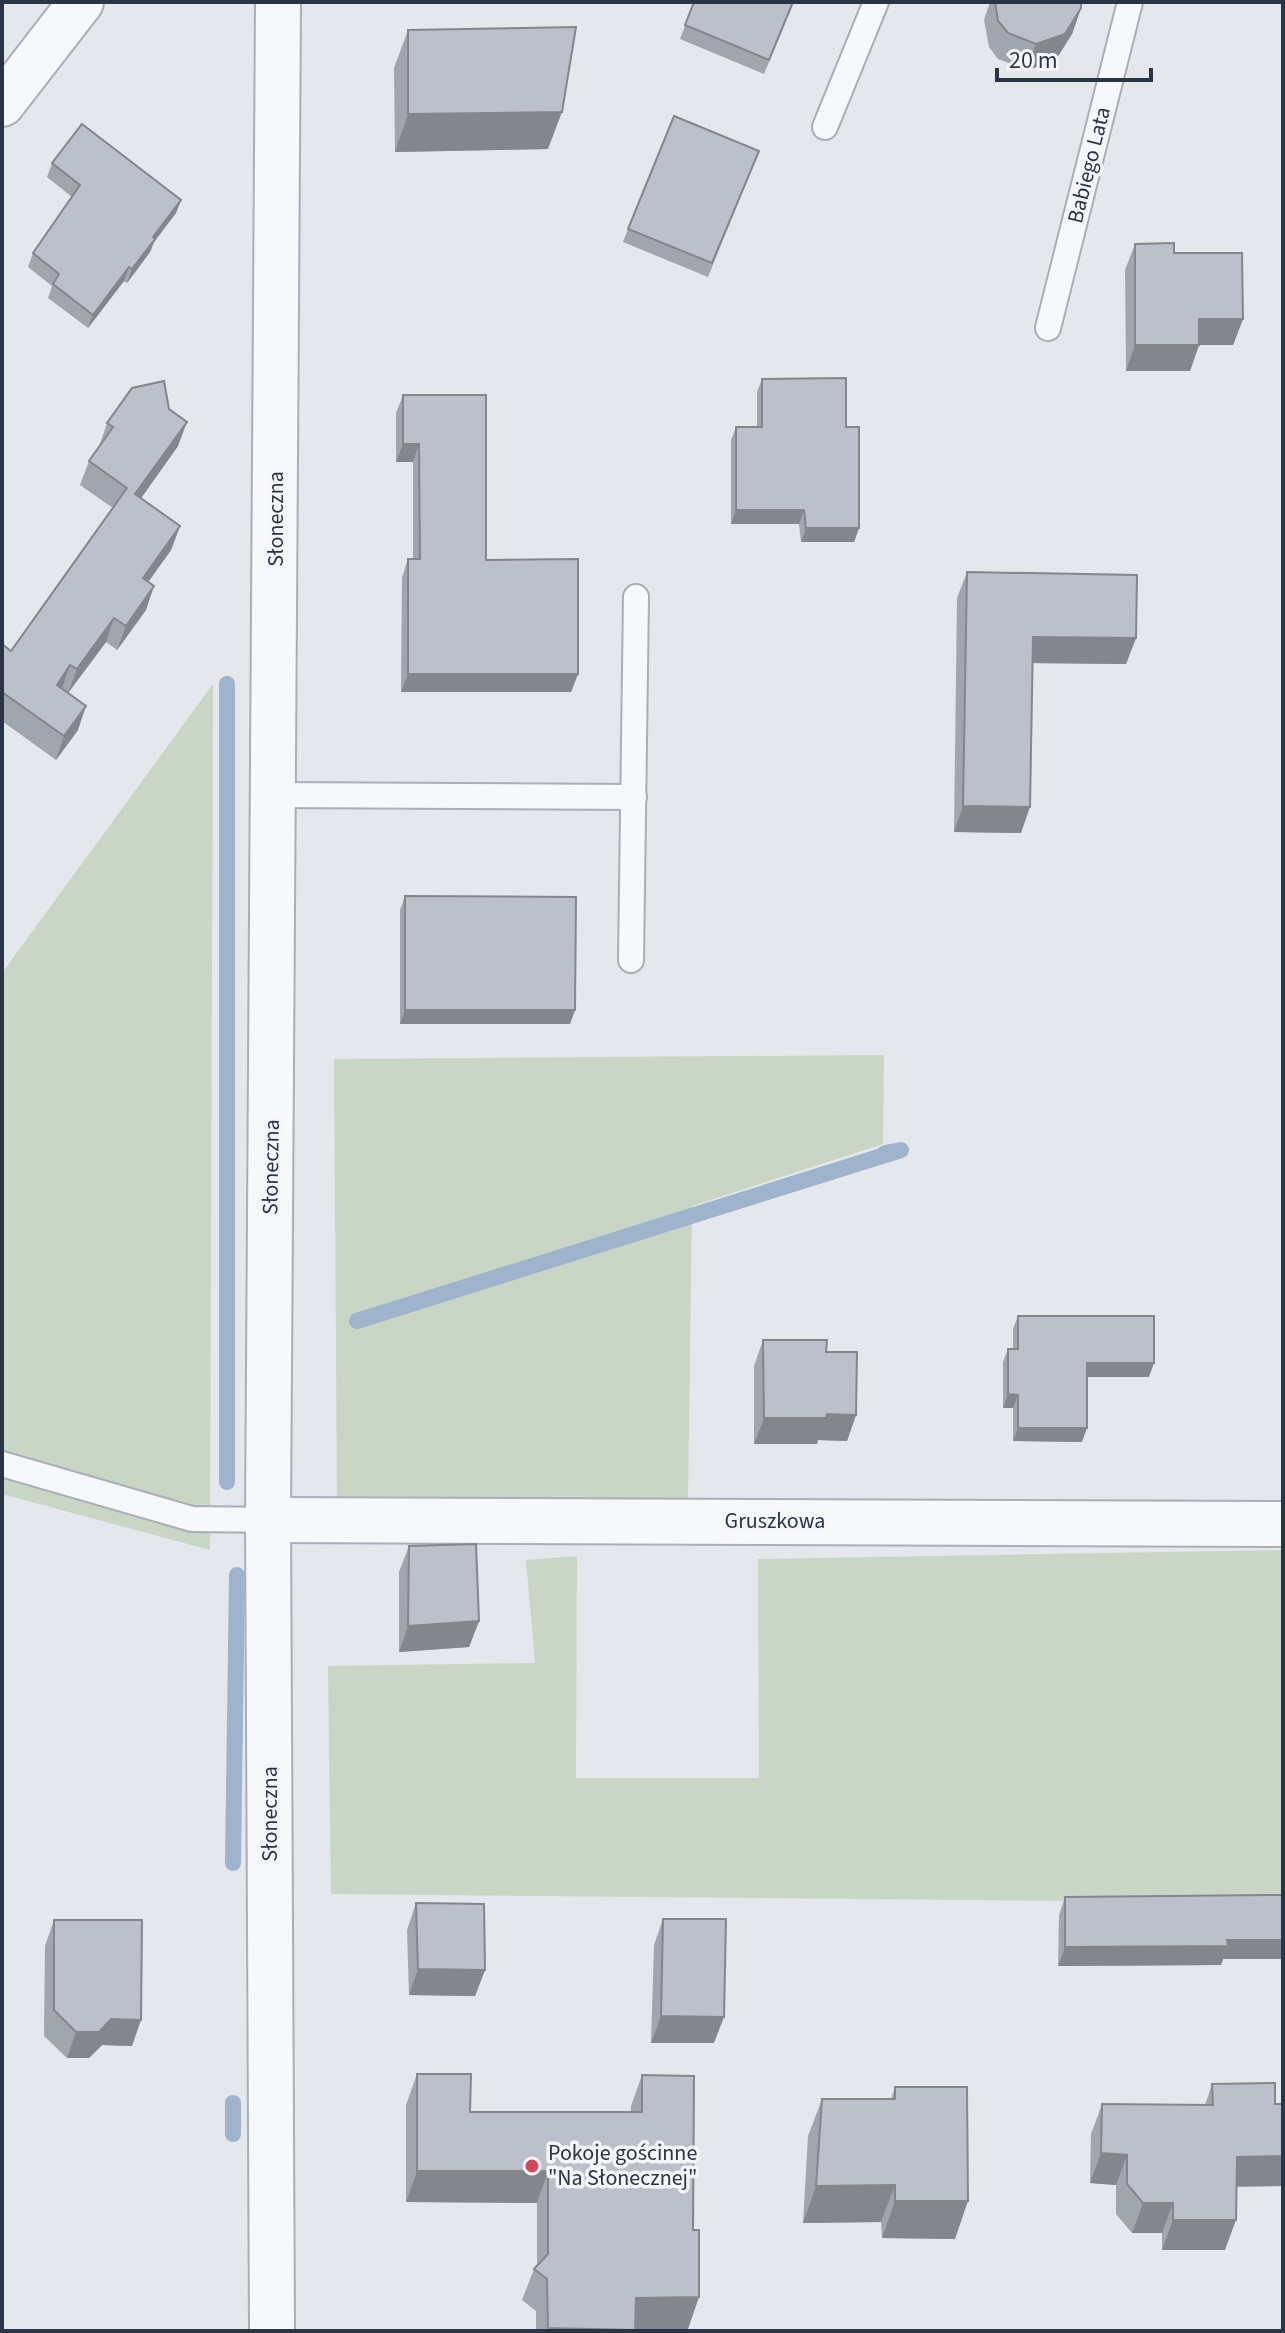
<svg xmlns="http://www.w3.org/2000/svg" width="1285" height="2333" font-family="'Source Sans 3',sans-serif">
  <rect width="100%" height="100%" fill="#e4e7ec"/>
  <g fill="#c9d6c5">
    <path d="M 213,684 L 210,1550 L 2,1494 L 2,973 Z"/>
    <path d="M 884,1055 L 883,1144 L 692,1206 L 688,1502 L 337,1502 L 334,1059 Z"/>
    <path d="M 1283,1550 L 1283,1903 L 331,1894 L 328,1666 L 535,1663 L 526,1560 L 577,1556 L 576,1778 L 759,1778 L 758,1559 Z"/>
  </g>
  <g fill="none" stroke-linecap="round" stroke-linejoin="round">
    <g stroke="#9fb4cc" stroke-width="16">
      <path d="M 227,684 L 227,1482"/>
      <path d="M 357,1321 L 901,1150 L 885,1153"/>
      <path d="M 233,1863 L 237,1575"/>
      <path d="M 233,2103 L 233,2134"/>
    </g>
    <defs>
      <g id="service">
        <path d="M 825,127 L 876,2"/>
        <path d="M 1048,328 L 1130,2"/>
        <path d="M 275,795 L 634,797"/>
        <path d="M 631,960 L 636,597"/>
        <path d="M 2,1464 L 192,1519 L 268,1520"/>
      </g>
      <g id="minor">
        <path d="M 2,104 L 81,2"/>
        <path d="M 268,1520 L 1283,1524"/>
      </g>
      <path id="tertiary" d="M 272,2331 L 268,1520 L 278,2"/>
    </defs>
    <use href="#service" stroke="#a9aeb7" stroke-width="28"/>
    <use href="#minor" stroke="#a9aeb7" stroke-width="48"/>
    <use href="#tertiary" stroke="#a9aeb7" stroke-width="48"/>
    <use href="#service" stroke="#f7f8fa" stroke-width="24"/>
    <use href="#minor" stroke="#f7f8fa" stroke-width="44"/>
    <use href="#tertiary" stroke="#f7f8fa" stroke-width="44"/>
  </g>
  <g fill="#a1a5ae">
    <path d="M 694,2 L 794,2 L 764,74 L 680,39 Z"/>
    <path d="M 990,2 L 1081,2 L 1081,8 L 1072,34 L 1055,61 L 1027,70 L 998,59 L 989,47 L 984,20 Z"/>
    <path d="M 408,30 L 548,149 L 395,152 L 394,68 Z"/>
    <path d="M 759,151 L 708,277 L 623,242 L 628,229 Z"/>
    <path d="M 52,163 L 181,200 L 176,213 L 154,242 L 150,252 L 127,283 L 124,281 L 88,328 L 48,298 L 52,286 L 28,267 L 33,253 L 72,197 L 47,177 Z"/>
    <path d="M 1135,244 L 1174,253 L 1243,319 L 1233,345 L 1199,345 L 1190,371 L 1126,371 L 1125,270 Z"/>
    <path d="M 762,379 L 846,427 L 859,528 L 854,542 L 801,542 L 799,524 L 731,524 L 731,440 L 736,427 L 757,427 L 757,392 Z"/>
    <path d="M 403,395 L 486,560 L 578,674 L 571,692 L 401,692 L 402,577 L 408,559 L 413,559 L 413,462 L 396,462 L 396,413 Z"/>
    <path d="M 169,409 L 178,446 L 141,498 L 180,526 L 171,550 L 148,582 L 146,610 L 117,650 L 106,642 L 68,693 L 78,730 L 56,760 L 2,721 L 2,644 L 11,651 L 113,508 L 80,485 L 89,461 L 99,447 L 107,423 Z"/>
    <path d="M 967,572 L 1136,638 L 1126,664 L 1032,663 L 1021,833 L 954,832 L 957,598 Z"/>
    <path d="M 405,896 L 575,1010 L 570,1024 L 400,1024 L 400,910 Z"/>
    <path d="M 1018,1316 L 1149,1377 L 1087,1377 L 1082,1442 L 1013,1441 L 1013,1408 L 1003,1408 L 1003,1362 L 1008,1349 L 1013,1349 L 1013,1329 Z"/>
    <path d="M 763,1340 L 826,1352 L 856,1415 L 847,1441 L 818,1440 L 817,1444 L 754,1444 L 754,1366 Z"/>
    <path d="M 409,1546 L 479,1621 L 469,1647 L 399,1652 L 399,1572 Z"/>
    <path d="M 1283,1895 L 1283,1959 L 1223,1959 L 1221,1965 L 1058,1966 L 1059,1915 L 1065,1897 Z"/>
    <path d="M 416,1903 L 485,1970 L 475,1996 L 409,1995 L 407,1930 Z"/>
    <path d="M 663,1919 L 714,2043 L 651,2043 L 654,1945 Z"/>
    <path d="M 54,1920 L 132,2046 L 102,2045 L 89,2058 L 67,2058 L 44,2036 L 45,1946 Z"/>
    <path d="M 417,2074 L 470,2112 L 631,2112 L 631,2106 L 642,2075 L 688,2329 L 635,2329 L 634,2331 L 536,2331 L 536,2311 L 522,2300 L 534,2269 L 537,2266 L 537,2203 L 406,2202 L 406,2105 Z"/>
    <path d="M 1212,2084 L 1275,2104 L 1283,2104 L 1283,2186 L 1237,2186 L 1225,2250 L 1162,2250 L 1162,2233 L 1132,2233 L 1116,2214 L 1116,2185 L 1090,2183 L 1091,2134 L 1102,2104 L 1205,2105 Z"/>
    <path d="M 895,2087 L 955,2239 L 882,2238 L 881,2222 L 803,2223 L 808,2136 L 822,2099 L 891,2099 Z"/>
  </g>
  <g fill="#83868d">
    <path d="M 1081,8 L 1072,34 L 1055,61 L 1027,70 L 1036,44 Z"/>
    <path d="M 562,112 L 548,149 L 395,152 L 408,114 Z"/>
    <path d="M 181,200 L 176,213 L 154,242 L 150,252 L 127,283 L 132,269 L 153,237 Z"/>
    <path d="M 129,267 L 124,281 L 88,328 L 93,315 Z"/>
    <path d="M 1199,319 L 1243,319 L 1233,345 L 1199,345 L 1190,371 L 1126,371 L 1135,345 Z"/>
    <path d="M 187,422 L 178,446 L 127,518 L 135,494 Z"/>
    <path d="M 403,444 L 419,444 L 413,462 L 396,462 Z"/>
    <path d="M 736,510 L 804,510 L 799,524 L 731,524 Z"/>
    <path d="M 180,526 L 171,550 L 134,602 L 143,578 Z"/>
    <path d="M 806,528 L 859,528 L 854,542 L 801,542 Z"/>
    <path d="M 154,586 L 146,610 L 117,650 L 126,626 Z"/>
    <path d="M 114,618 L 106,642 L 68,693 L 77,669 Z"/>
    <path d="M 1033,637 L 1136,638 L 1126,664 L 1023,663 Z"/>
    <path d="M 70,665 L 62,688 L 57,685 Z"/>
    <path d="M 408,674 L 578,674 L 571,692 L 401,692 Z"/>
    <path d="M 86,706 L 78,730 L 56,760 L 64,736 Z"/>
    <path d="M 963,806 L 1030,807 L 1021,833 L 954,832 Z"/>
    <path d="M 405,1010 L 575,1010 L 570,1024 L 400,1024 Z"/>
    <path d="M 1087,1363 L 1154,1363 L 1149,1377 L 1082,1377 Z"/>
    <path d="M 1008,1394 L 1018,1395 L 1013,1408 L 1003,1408 Z"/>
    <path d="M 827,1414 L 856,1415 L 847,1441 L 818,1440 L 817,1444 L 754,1444 L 764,1418 Z"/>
    <path d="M 1018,1428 L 1087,1428 L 1082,1442 L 1013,1441 Z"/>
    <path d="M 479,1621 L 469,1647 L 399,1652 L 408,1626 Z"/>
    <path d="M 1227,1940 L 1283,1940 L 1283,1959 L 1223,1959 L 1221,1965 L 1058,1966 L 1065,1947 Z"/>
    <path d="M 418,1969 L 485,1970 L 475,1996 L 409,1995 Z"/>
    <path d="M 661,2016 L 724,2017 L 714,2043 L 651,2043 Z"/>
    <path d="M 111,2019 L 141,2020 L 132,2046 L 102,2045 L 89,2058 L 67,2058 L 76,2032 Z"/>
    <path d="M 1101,2153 L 1127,2155 L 1116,2185 L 1090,2183 Z"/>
    <path d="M 1283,2156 L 1283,2186 L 1226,2187 L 1237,2157 Z"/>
    <path d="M 417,2171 L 548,2171 L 537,2203 L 406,2202 Z"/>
    <path d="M 895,2185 L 881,2222 L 803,2223 L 816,2186 Z"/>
    <path d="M 895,2201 L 968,2201 L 955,2239 L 882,2238 Z"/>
    <path d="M 1143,2203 L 1173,2203 L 1162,2233 L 1132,2233 Z"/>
    <path d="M 1173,2220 L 1236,2220 L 1225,2250 L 1162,2250 Z"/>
    <path d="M 699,2297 L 688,2329 L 625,2329 L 636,2298 Z"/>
    <path d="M 548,2328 L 635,2330 L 547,2331 Z"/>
  </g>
  <g fill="#bbc0ca" stroke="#83868d" stroke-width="2">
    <path d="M 694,2 L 793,2 L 769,60 L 685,25 Z"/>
    <path d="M 995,2 L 1081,2 L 1081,8 L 1065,34 L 1036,44 L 1008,33 L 998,21 Z"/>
    <path d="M 576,27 L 562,112 L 408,114 L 408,30 Z"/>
    <path d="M 674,116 L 759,151 L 712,263 L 628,229 Z"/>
    <path d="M 82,124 L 181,200 L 153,237 L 155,239 L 132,269 L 129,267 L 93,315 L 53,284 L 59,274 L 33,253 L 80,185 L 52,163 Z"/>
    <path d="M 1174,243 L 1174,253 L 1242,253 L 1243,319 L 1199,319 L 1199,345 L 1135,345 L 1135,244 Z"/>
    <path d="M 846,378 L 846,427 L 859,427 L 859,528 L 806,528 L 804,510 L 736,510 L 736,427 L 762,427 L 762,379 Z"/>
    <path d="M 164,381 L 169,409 L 187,422 L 135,494 L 180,526 L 143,578 L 154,586 L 126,626 L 114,618 L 77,669 L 70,665 L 57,685 L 86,706 L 64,736 L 2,692 L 2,644 L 11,651 L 127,488 L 89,461 L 113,427 L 107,423 L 132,388 Z"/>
    <path d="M 403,395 L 486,395 L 486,560 L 578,559 L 578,674 L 408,674 L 408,559 L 420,559 L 419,444 L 403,444 Z"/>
    <path d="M 967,572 L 1137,575 L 1136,638 L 1033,637 L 1030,807 L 963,806 Z"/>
    <path d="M 405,896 L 576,897 L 575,1010 L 405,1010 Z"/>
    <path d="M 1018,1316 L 1154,1316 L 1154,1363 L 1087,1363 L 1087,1428 L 1018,1428 L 1018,1395 L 1008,1394 L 1008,1349 L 1018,1349 Z"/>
    <path d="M 763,1340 L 827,1340 L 826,1352 L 857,1352 L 856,1415 L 827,1414 L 826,1418 L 764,1418 Z"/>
    <path d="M 476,1544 L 479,1621 L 408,1626 L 409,1546 Z"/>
    <path d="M 1283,1895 L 1283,1940 L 1227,1940 L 1228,1946 L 1065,1947 L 1065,1897 Z"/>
    <path d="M 416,1903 L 484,1904 L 485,1970 L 418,1969 Z"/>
    <path d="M 663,1919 L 726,1919 L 724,2017 L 661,2016 Z"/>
    <path d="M 54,1920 L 142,1920 L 141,2020 L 111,2019 L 99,2032 L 76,2032 L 54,2010 Z"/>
    <path d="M 417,2074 L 471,2074 L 470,2112 L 642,2112 L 642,2075 L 694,2076 L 693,2230 L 699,2230 L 699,2297 L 636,2298 L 635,2330 L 548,2328 L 547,2279 L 534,2269 L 548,2254 L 548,2171 L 417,2171 Z"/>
    <path d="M 1275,2083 L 1275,2104 L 1283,2104 L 1283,2156 L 1237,2157 L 1236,2220 L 1173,2220 L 1173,2203 L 1143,2203 L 1127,2184 L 1127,2155 L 1101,2153 L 1102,2104 L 1213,2105 L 1212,2084 Z"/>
    <path d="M 895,2087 L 967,2087 L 968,2201 L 895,2201 L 895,2185 L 816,2186 L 822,2099 L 895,2099 Z"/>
  </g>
  <circle fill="#d1495b" stroke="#f4f6f9" stroke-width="3" cx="532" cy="2166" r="8"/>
  <g text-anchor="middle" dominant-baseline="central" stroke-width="7" stroke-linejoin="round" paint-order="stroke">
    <g font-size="22" fill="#2b3445" stroke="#f4f6f9">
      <text transform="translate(1089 165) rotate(-76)">Babiego Lata</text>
      <text transform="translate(276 519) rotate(-90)">Słoneczna</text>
      <text transform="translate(271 1167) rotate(-89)">Słoneczna</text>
      <text x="775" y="1521">Gruszkowa</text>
      <text transform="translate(270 1814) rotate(-90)">Słoneczna</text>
    </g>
    <g font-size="22" fill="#2b3445" stroke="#f4f6f9" text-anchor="start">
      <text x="548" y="2153">Pokoje gościnne<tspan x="548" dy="25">"Na Słonecznej"</tspan></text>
    </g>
  </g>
  <rect width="1285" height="2333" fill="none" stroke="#2b3445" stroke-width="8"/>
  <path d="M997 68v12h154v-12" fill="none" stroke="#2b3445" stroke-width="4"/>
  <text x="1009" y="68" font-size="24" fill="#2b3445" stroke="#f4f6f9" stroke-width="6" paint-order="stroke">20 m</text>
</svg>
